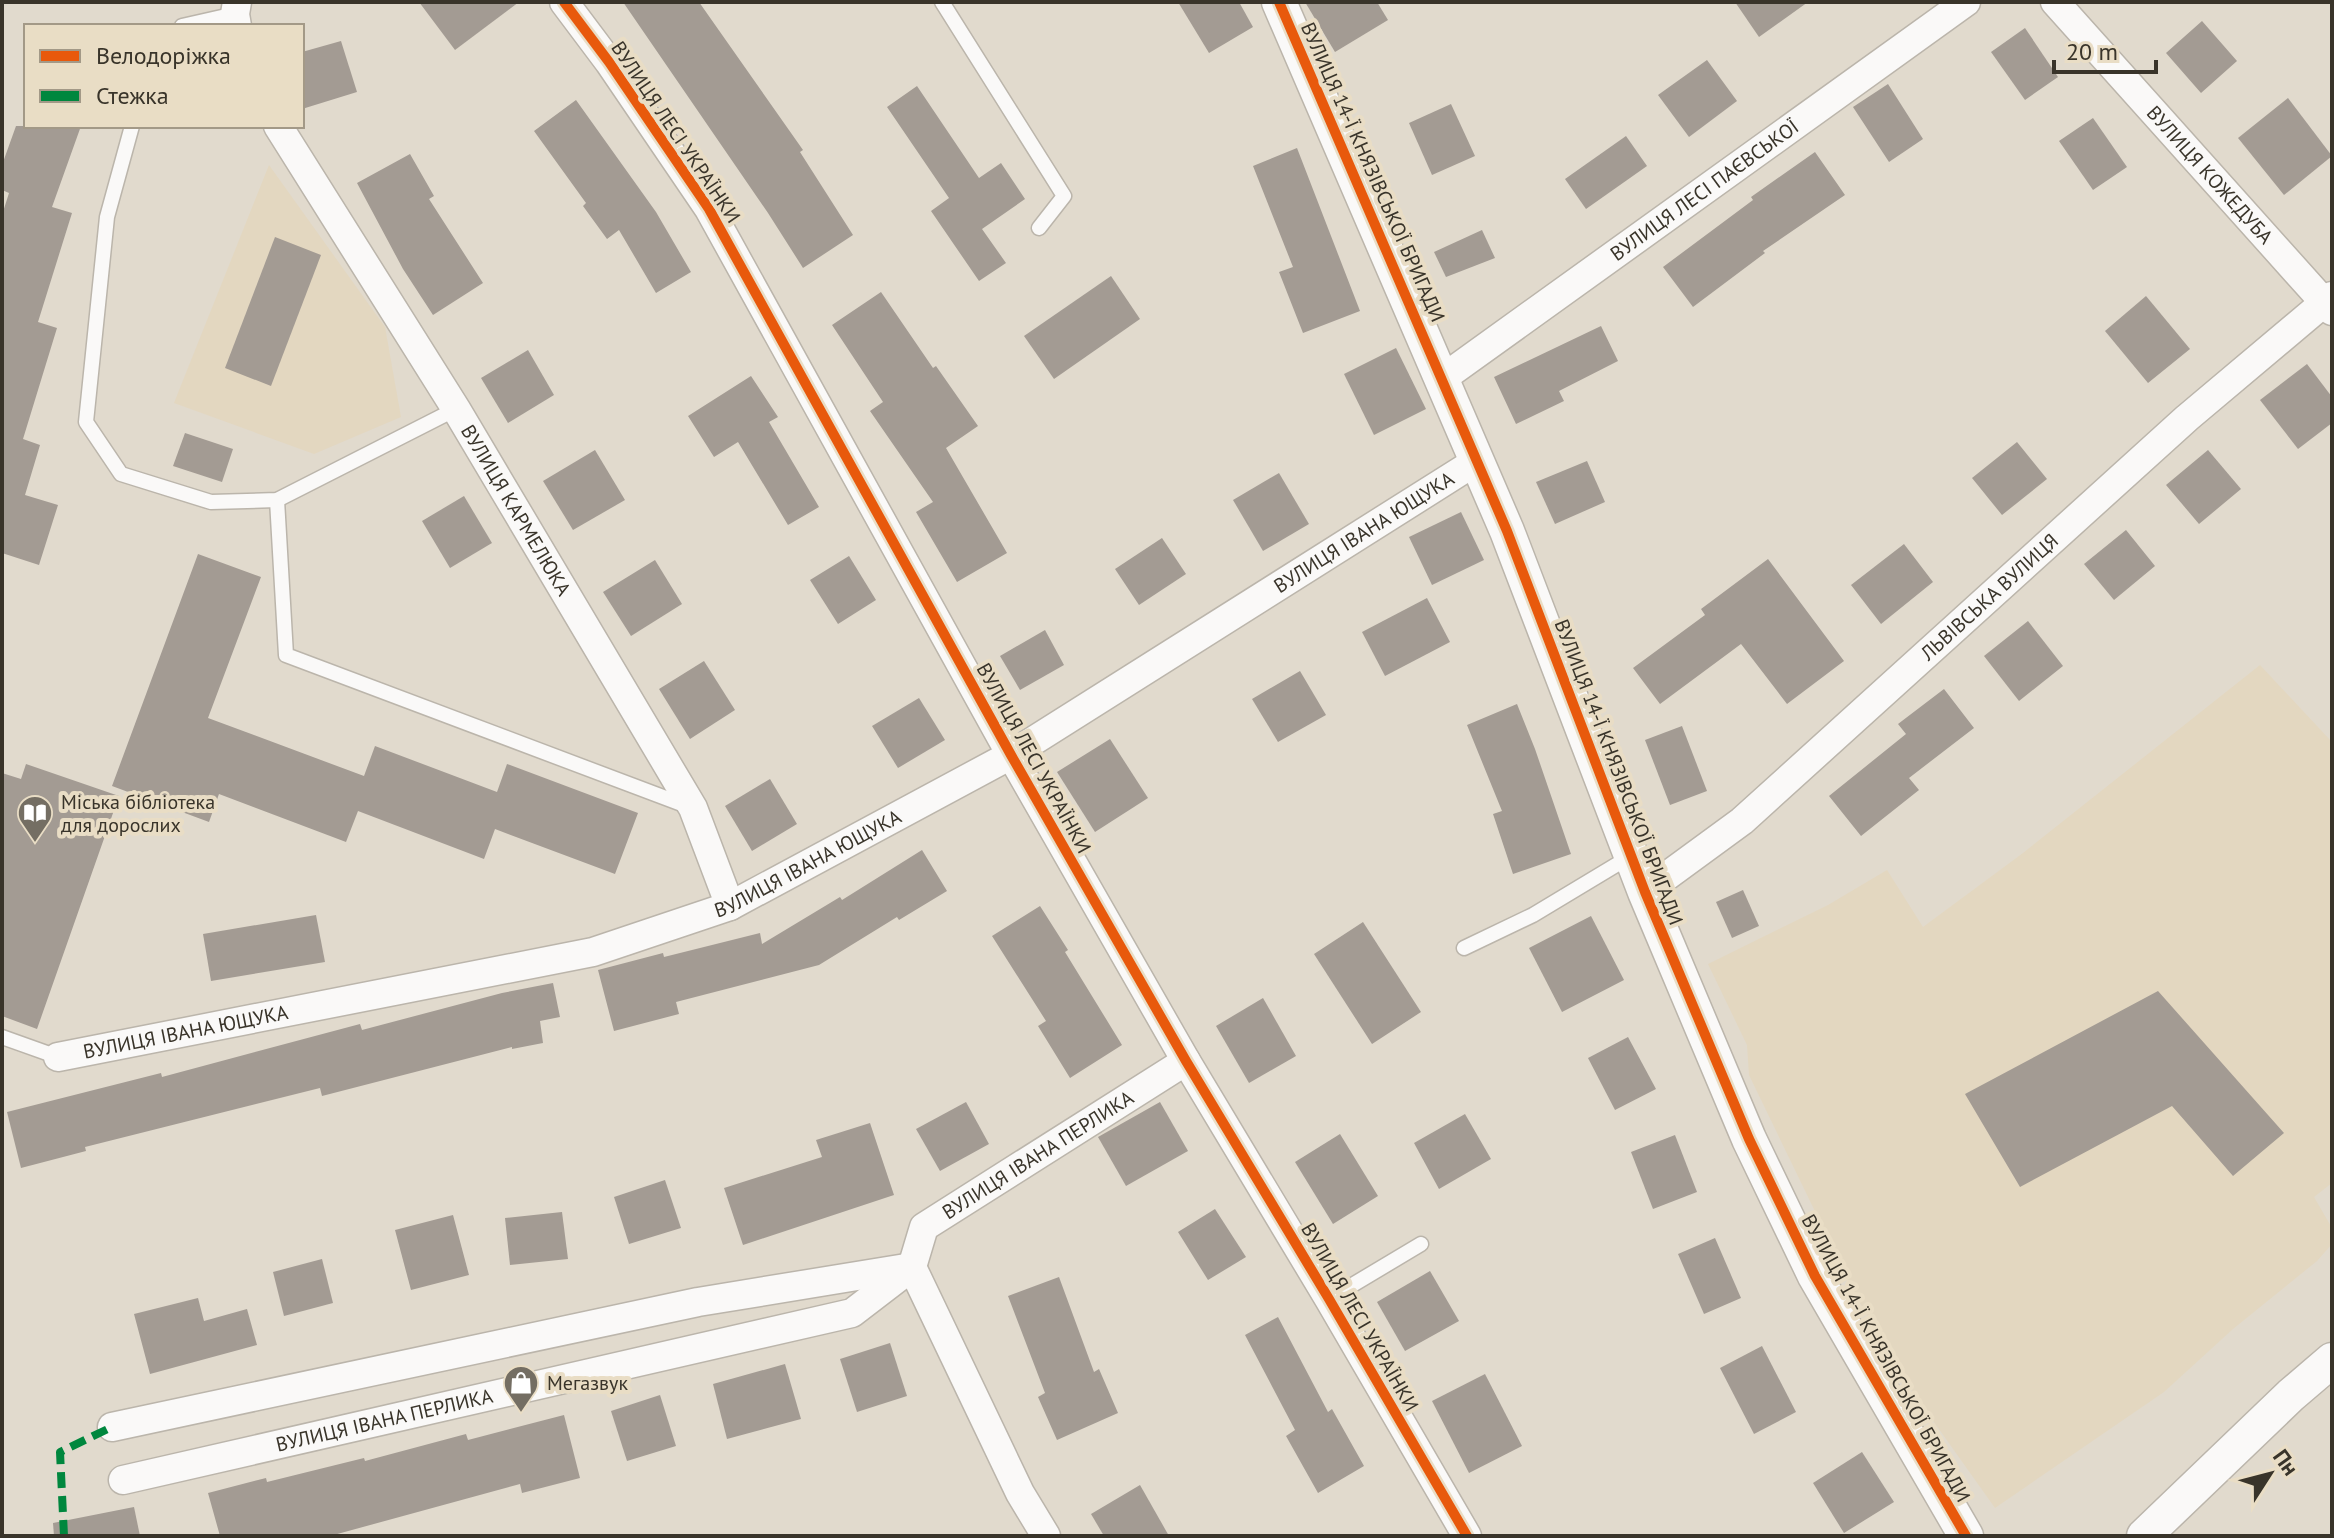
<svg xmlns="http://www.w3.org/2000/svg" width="2334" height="1538" font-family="'PT Sans',sans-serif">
  <rect width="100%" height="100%" fill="#e1dacd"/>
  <g fill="#e3d7c0">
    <path d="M 269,165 L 385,327 L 401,417 L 314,454 L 174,403 Z"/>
    <path d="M 2260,665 L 2332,742 L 2332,1183 L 2314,1197 L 2332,1228 L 2332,1244 L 2317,1261 L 2233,1329 L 2164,1392 L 1995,1508 L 1909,1387 L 1857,1298 L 1749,1075 L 1747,1045 L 1708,964 L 1828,905 L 1887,870 L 1923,927 L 2023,853 Z"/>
  </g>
  <g fill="#a39b93">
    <path d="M 419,2 L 519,2 L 455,50 Z"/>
    <path d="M 623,2 L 699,2 L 803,150 L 800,152 L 853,235 L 803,268 L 768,213 Z"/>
    <path d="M 1178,2 L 1239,2 L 1253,27 L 1209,53 Z"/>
    <path d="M 1305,2 L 1377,2 L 1388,20 L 1335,52 Z"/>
    <path d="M 1735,2 L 1808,2 L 1759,37 Z"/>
    <path d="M 2202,21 L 2237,61 L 2201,93 L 2166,53 Z"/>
    <path d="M 2025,28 L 2058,77 L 2025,100 L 1991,52 Z"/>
    <path d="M 341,41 L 357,92 L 302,109 L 302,52 Z"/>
    <path d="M 1707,60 L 1737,101 L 1689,137 L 1658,95 Z"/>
    <path d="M 1888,84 L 1923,139 L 1889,162 L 1853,107 Z"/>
    <path d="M 917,86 L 979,178 L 1001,163 L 1025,199 L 982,229 L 1006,263 L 979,281 L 931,211 L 949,198 L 887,107 Z"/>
    <path d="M 2288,98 L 2332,156 L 2284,195 L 2238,138 Z"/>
    <path d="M 576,100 L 656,212 L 691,272 L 656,293 L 619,230 L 607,239 L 583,206 L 586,203 L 534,131 Z"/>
    <path d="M 1451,104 L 1475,156 L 1432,175 L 1409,123 Z"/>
    <path d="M 2093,118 L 2127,167 L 2093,190 L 2059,141 Z"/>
    <path d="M 16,126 L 81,126 L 52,207 L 72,213 L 38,322 L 57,328 L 23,439 L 40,445 L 25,495 L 58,505 L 39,565 L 2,553 L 2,215 L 9,193 L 2,190 L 2,165 Z"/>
    <path d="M 1626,136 L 1647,166 L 1586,209 L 1565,179 Z"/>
    <path d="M 1297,148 L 1360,311 L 1303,333 L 1279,272 L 1293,267 L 1253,166 Z"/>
    <path d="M 1815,152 L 1845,195 L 1763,251 L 1765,253 L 1693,307 L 1663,267 L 1753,200 L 1751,197 Z"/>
    <path d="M 410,154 L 434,196 L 429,199 L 483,283 L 433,315 L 403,269 L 357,183 Z"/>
    <path d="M 1482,230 L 1495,258 L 1446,277 L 1434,252 Z"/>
    <path d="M 275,237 L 321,255 L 271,386 L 225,368 Z"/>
    <path d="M 1111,276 L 1140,319 L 1054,379 L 1024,336 Z"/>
    <path d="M 881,292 L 933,368 L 936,366 L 978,426 L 946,448 L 1007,553 L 957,582 L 916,512 L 933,502 L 870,411 L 883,402 L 832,325 Z"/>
    <path d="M 2146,296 L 2190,349 L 2148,383 L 2105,331 Z"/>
    <path d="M 1601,326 L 1618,361 L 1559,391 L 1564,401 L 1516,424 L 1494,377 Z"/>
    <path d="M 1396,348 L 1426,409 L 1374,435 L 1344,374 Z"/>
    <path d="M 528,350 L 554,395 L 508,423 L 481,378 Z"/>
    <path d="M 2307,364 L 2332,397 L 2332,423 L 2298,449 L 2260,400 Z"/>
    <path d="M 751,376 L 778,417 L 769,422 L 819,507 L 788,525 L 738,442 L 714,457 L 688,416 Z"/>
    <path d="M 185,433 L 233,449 L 222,482 L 173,466 Z"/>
    <path d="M 2017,442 L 2047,479 L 2002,515 L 1972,478 Z"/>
    <path d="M 595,450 L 625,500 L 573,530 L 543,481 Z"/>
    <path d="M 2208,450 L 2241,489 L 2199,524 L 2166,485 Z"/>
    <path d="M 1587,461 L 1605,502 L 1555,524 L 1536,482 Z"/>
    <path d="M 1279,473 L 1309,524 L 1263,551 L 1233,500 Z"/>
    <path d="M 464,496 L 492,543 L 450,568 L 422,521 Z"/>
    <path d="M 1461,512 L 1484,560 L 1432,585 L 1409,537 Z"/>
    <path d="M 2126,530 L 2155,566 L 2114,600 L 2084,564 Z"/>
    <path d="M 1162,538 L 1186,574 L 1139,605 L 1115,569 Z"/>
    <path d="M 1904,544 L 1933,582 L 1881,624 L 1851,585 Z"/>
    <path d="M 198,554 L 261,577 L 208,718 L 364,776 L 375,746 L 497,792 L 507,764 L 638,813 L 615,874 L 495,829 L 484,859 L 358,811 L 346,842 L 219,794 L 209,822 L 112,786 Z"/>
    <path d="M 849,556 L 876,600 L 838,624 L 810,580 Z"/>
    <path d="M 1768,559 L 1844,661 L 1787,704 L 1741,644 L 1660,704 L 1633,668 L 1705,615 L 1701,609 Z"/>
    <path d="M 655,560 L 682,604 L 631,636 L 603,592 Z"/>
    <path d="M 1427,598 L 1450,642 L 1385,676 L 1362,632 Z"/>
    <path d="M 2028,621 L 2063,666 L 2019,701 L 1984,656 Z"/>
    <path d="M 1045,630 L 1064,665 L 1020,690 L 1000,656 Z"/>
    <path d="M 704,661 L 735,710 L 690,739 L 659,689 Z"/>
    <path d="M 1300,671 L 1326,715 L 1278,742 L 1252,699 Z"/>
    <path d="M 1944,689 L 1974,728 L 1909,778 L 1919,790 L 1861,836 L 1829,796 L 1906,734 L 1898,724 Z"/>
    <path d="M 919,698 L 945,740 L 898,768 L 872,726 Z"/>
    <path d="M 1517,704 L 1535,749 L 1571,854 L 1513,874 L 1493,814 L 1502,811 L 1467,725 Z"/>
    <path d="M 1682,726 L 1707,791 L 1670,805 L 1645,740 Z"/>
    <path d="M 1110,739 L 1148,798 L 1095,832 L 1057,772 Z"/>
    <path d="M 26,764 L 119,796 L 37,1029 L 2,1016 L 2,773 L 21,779 Z"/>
    <path d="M 770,779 L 797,824 L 752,851 L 725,806 Z"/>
    <path d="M 922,850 L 947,891 L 899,920 L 897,917 L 819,965 L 676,1002 L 679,1014 L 614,1031 L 598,970 L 663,953 L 664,957 L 760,933 L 762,944 L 840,897 L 842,900 Z"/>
    <path d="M 1743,890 L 1759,926 L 1732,938 L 1716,902 Z"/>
    <path d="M 1040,906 L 1068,950 L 1065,952 L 1122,1045 L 1070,1078 L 1038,1026 L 1046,1021 L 992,936 Z"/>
    <path d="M 316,915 L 325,962 L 211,981 L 203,934 Z"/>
    <path d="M 1591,916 L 1624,980 L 1562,1012 L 1529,948 Z"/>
    <path d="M 1363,922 L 1421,1012 L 1372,1044 L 1314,954 Z"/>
    <path d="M 553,983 L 560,1017 L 540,1021 L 543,1043 L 512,1049 L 512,1047 L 322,1096 L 320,1088 L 85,1147 L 86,1151 L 21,1168 L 7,1112 L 161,1073 L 162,1077 L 360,1024 L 362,1030 L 502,993 Z"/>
    <path d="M 2158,991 L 2284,1133 L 2233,1176 L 2172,1106 L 2020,1187 L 1965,1094 Z"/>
    <path d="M 1263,998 L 1296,1056 L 1249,1083 L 1216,1026 Z"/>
    <path d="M 1628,1037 L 1656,1089 L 1615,1110 L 1588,1058 Z"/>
    <path d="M 966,1102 L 989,1144 L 940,1171 L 916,1129 Z"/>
    <path d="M 1160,1102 L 1188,1151 L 1126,1186 L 1098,1137 Z"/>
    <path d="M 1465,1114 L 1491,1159 L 1439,1189 L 1414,1143 Z"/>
    <path d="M 870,1123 L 894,1195 L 743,1245 L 724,1188 L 822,1157 L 816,1140 Z"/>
    <path d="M 1340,1134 L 1378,1196 L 1333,1224 L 1295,1162 Z"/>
    <path d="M 1675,1135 L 1697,1192 L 1653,1209 L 1631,1152 Z"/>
    <path d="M 665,1180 L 681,1228 L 629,1244 L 614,1197 Z"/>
    <path d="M 1215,1209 L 1246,1257 L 1208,1280 L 1178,1232 Z"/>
    <path d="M 562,1212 L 568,1259 L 510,1265 L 505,1218 Z"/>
    <path d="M 453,1215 L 469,1275 L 411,1290 L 395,1230 Z"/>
    <path d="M 1715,1238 L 1741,1298 L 1704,1314 L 1678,1254 Z"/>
    <path d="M 322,1259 L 333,1303 L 284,1316 L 273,1272 Z"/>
    <path d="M 1430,1271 L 1459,1321 L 1405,1351 L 1377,1302 Z"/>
    <path d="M 1059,1277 L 1094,1372 L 1099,1369 L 1118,1413 L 1057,1440 L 1038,1397 L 1045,1393 L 1008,1296 Z"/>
    <path d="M 198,1298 L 204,1321 L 247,1309 L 257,1345 L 150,1374 L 134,1314 Z"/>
    <path d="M 1278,1317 L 1328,1412 L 1332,1409 L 1364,1466 L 1318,1493 L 1286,1436 L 1295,1430 L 1245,1335 Z"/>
    <path d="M 890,1343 L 907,1396 L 857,1412 L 840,1359 Z"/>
    <path d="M 1762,1346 L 1796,1412 L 1754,1434 L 1720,1368 Z"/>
    <path d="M 785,1364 L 801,1419 L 727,1439 L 713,1384 Z"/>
    <path d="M 1485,1374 L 1522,1446 L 1469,1473 L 1432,1401 Z"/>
    <path d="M 660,1395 L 676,1446 L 627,1461 L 611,1411 Z"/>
    <path d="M 564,1415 L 580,1478 L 522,1493 L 520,1484 L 330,1536 L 220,1536 L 208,1493 L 266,1478 L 267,1482 L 364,1458 L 365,1461 L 466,1434 L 468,1440 Z"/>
    <path d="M 1862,1452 L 1894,1502 L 1844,1533 L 1813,1483 Z"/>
    <path d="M 1140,1485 L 1169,1536 L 1104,1536 L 1091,1514 Z"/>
    <path d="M 134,1507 L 140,1536 L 54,1536 L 53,1523 Z"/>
  </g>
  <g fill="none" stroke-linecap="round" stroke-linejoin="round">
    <defs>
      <g id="service">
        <path d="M 942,2 L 1064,196 L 1039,228"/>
        <path d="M 182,26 L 235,14"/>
        <path d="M 132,126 L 107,217 L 86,422 L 121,474 L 211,502 L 277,500 L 456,409"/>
        <path d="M 277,500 L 286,655 L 687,806"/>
        <path d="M 1464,948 L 1533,915 L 1631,856"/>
        <path d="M 2,1037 L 58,1057"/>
        <path d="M 1329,1299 L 1421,1244"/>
      </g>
      <g id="minor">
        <path d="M 237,2 L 235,14 L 237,26"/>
        <path d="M 564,2 L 609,62 L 709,209 L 1011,755 L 1186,1061 L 1329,1299 L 1467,1536"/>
        <path id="s1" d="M 2055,2 L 2332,311"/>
        <path id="s2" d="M 278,126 L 456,409 L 693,808 L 730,906"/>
        <path id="s3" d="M 1443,378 L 1966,2"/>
        <path id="s4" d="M 1645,892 L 1742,821 L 2187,418 L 2332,296"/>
        <path id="s5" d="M 58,1057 L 593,952 L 730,906 L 1011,755 L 1475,462"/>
        <path d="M 112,1427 L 698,1302 L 912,1267 L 1020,1493 L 1046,1536"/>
        <path id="s6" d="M 123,1480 L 852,1313 L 912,1267 L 924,1227 L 1186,1061"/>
      </g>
      <g id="tertiary">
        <path d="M 1279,2 L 1507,531 L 1645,892 L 1749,1139 L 1815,1276 L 1966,1536"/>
        <path d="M 2144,1536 L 2291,1395 L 2332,1360"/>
      </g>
    </defs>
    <use href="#service" stroke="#bbb5ab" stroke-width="17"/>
    <use href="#minor" stroke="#bbb5ab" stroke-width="31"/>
    <use href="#tertiary" stroke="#bbb5ab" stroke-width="37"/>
    <use href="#service" stroke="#faf9f8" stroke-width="14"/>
    <use href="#minor" stroke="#faf9f8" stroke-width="28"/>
    <use href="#tertiary" stroke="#faf9f8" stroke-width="34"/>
    <path stroke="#00873e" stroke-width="8" stroke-dasharray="16 8" stroke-linecap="butt" d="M 64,1536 L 60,1452 L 112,1427"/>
    <defs>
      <g id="cycleway">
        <path d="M 564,2 L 609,62 L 709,209 L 1011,755 L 1186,1061 L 1329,1299 L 1467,1536"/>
        <path d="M 1279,2 L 1507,531 L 1645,892 L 1749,1139 L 1815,1276 L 1966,1536"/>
      </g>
    </defs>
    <use href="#cycleway" stroke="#e9ddc5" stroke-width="15"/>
    <use href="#cycleway" stroke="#e8590c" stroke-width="10"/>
  </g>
  <defs>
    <symbol id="library-pin" viewBox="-11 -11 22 30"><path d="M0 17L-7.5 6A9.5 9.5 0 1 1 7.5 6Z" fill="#746e63" stroke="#e9ddc5"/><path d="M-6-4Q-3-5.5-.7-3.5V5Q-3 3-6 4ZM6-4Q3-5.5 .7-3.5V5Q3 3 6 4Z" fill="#fff"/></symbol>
    <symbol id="shop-pin" viewBox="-11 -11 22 30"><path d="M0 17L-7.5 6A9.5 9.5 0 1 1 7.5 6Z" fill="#746e63" stroke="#e9ddc5"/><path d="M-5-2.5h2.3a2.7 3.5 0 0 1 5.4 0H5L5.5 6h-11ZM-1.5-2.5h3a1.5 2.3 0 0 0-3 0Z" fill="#fff"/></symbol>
  </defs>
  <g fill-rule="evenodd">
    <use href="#library-pin" x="15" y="793" width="40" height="54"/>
    <use href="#shop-pin" x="501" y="1363" width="40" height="54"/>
  </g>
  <g text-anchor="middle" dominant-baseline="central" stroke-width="8" stroke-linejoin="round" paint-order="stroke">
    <g font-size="20" fill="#39342a" stroke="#e9ddc5">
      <text transform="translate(676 132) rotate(56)">ВУЛИЦЯ ЛЕСІ УКРАЇНКИ</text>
      <text transform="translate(1373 172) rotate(66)">ВУЛИЦЯ 14-Ї КНЯЗІВСЬКОЇ БРИГАДИ</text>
      <text stroke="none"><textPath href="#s1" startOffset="232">ВУЛИЦЯ КОЖЕДУБА</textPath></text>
      <text stroke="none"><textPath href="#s3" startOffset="322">ВУЛИЦЯ ЛЕСІ ПАЄВСЬКОЇ</textPath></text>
      <text stroke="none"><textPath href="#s2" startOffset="452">ВУЛИЦЯ КАРМЕЛЮКА</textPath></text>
      <text stroke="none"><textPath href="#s5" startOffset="1426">ВУЛИЦЯ ІВАНА ЮЩУКА</textPath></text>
      <text stroke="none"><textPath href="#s4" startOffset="454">ЛЬВІВСЬКА ВУЛИЦЯ</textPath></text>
      <text transform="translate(1034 758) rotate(61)">ВУЛИЦЯ ЛЕСІ УКРАЇНКИ</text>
      <text transform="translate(1619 772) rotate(69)">ВУЛИЦЯ 14-Ї КНЯЗІВСЬКОЇ БРИГАДИ</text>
      <text stroke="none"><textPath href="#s5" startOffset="778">ВУЛИЦЯ ІВАНА ЮЩУКА</textPath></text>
      <text stroke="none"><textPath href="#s5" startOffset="130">ВУЛИЦЯ ІВАНА ЮЩУКА</textPath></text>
      <text stroke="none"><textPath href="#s6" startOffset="1000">ВУЛИЦЯ ІВАНА ПЕРЛИКА</textPath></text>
      <text transform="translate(1360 1317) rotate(60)">ВУЛИЦЯ ЛЕСІ УКРАЇНКИ</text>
      <text transform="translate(1886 1358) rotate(61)">ВУЛИЦЯ 14-Ї КНЯЗІВСЬКОЇ БРИГАДИ</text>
      <text stroke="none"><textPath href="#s6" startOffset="268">ВУЛИЦЯ ІВАНА ПЕРЛИКА</textPath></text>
    </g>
    <g font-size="20" fill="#39342a" stroke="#e9ddc5" text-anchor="start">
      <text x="61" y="802">Міська бібліотека<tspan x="61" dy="23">для дорослих</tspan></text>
      <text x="547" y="1383">Мегазвук</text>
    </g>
  </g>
  <rect width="2334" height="1538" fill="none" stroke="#39342a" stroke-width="8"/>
  <rect x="24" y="24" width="280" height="104" fill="#e9ddc5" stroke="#a39987" stroke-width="2"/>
  <rect x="40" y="50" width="40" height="12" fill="#e8590c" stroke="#a39987" stroke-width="2"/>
  <text x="96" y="64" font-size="24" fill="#39342a">Велодоріжка</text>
  <rect x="40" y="90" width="40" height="12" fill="#00873e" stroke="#a39987" stroke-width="2"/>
  <text x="96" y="104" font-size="24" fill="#39342a">Стежка</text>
  <g transform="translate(2270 1474) rotate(54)" stroke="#e9ddc5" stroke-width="6" paint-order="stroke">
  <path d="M0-6L14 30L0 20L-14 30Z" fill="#39342a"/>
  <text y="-12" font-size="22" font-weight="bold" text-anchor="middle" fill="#39342a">Пн</text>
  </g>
  <path d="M2054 60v12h102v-12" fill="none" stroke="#39342a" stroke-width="4"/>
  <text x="2066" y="60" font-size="24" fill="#39342a" stroke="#e9ddc5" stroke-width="6" paint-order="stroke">20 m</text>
</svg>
